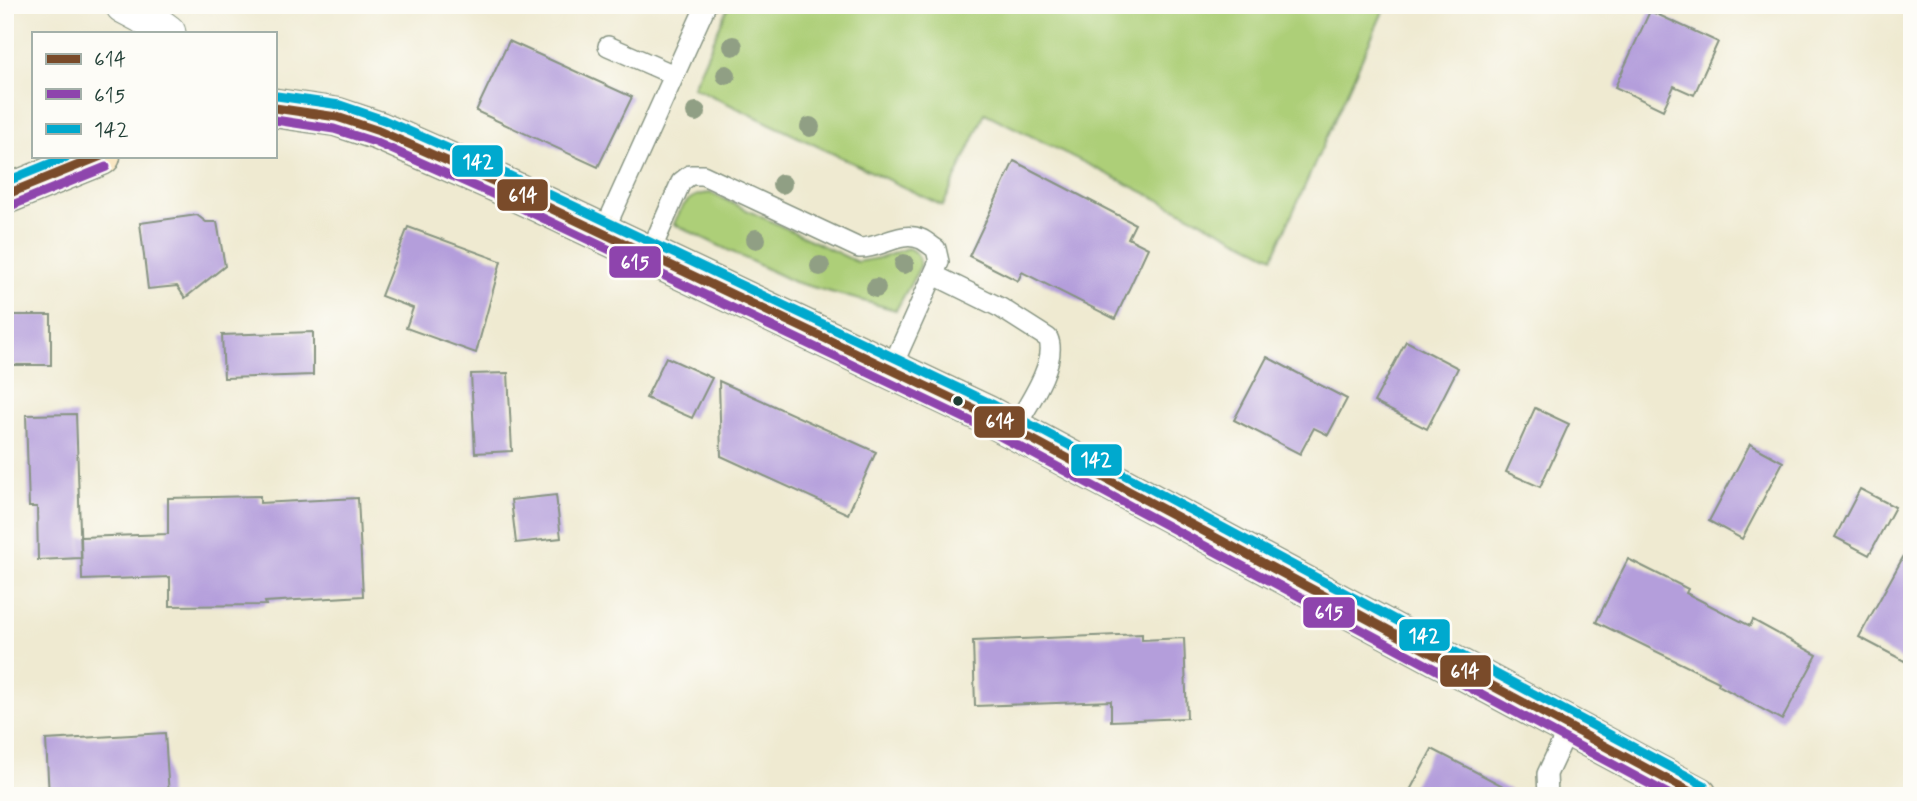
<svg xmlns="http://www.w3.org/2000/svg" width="1917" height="801" font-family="Mynerve,sans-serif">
  <rect width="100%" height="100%" fill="#fdfcf7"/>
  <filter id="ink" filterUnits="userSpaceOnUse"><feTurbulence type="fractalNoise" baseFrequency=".0143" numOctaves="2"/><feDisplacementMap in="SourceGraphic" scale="14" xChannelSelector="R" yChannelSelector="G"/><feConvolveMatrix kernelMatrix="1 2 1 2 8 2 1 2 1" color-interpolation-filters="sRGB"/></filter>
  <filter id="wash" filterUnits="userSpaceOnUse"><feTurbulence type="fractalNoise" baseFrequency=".00686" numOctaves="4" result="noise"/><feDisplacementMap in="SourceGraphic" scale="28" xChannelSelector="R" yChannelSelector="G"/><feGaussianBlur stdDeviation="1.57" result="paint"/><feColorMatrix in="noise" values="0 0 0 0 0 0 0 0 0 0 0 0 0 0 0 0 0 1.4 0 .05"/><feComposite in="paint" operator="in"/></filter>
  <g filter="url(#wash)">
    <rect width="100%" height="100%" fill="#efead1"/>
    <g fill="#adcf78" stroke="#668656" stroke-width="2">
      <path d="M 729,5 L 1386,5 L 1273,257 L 985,113 L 943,206 L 693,87 Z"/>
      <path d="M 711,193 L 857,262 L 884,257 L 907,248 C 915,250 922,259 920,267 L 896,310 L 794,282 L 674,224 C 682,204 689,194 711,193 Z"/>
    </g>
    <g id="blocks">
      <g fill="#b49edb">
        <path d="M 1650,11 L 1718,42 L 1694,95 L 1674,86 L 1663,110 L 1615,87 Z"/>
        <path d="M 509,41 L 632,97 L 598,167 L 476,111 Z"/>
        <path d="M 1014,161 L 1135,224 L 1128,238 L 1148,248 L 1115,319 L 1022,272 L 1018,281 L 969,256 Z"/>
        <path d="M 197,215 L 206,222 L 217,222 L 225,266 L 185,298 L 177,286 L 148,289 L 140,223 Z"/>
        <path d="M 408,227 L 501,261 L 476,353 L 406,328 L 413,308 L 381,296 Z"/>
        <rect x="5" y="315" width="46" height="50"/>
        <path d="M 313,332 L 313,375 L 224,378 L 222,335 Z"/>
        <path d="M 1406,341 L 1458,368 L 1427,429 L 1374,402 Z"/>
        <path d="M 666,357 L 712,378 L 692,418 L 646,398 Z"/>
        <path d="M 1267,357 L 1347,399 L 1328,435 L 1314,428 L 1300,454 L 1234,420 Z"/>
        <path d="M 508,373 L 512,451 L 475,453 L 471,374 Z"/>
        <path d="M 719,381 L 876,452 L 848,514 L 721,456 Z"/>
        <path d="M 1535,408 L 1569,424 L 1540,487 L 1506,472 Z"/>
        <path d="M 76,414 L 81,558 L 38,560 L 37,507 L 29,507 L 26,415 Z"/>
        <path d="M 1750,444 L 1783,462 L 1742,539 L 1709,521 Z"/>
        <path d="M 1860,489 L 1895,507 L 1869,555 L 1835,537 Z"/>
        <path d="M 556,495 L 561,538 L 516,543 L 511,500 Z"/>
        <path d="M 260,496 L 260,503 L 358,498 L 363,596 L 265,602 L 266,605 L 170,606 L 170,577 L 82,580 L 81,537 L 168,534 L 168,498 Z"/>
        <path d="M 1912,541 L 1912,665 L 1859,637 Z"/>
        <path d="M 1628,559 L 1688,589 L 1686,593 L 1750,626 L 1753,620 L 1817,655 L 1782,720 L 1718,685 L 1719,682 L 1596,622 Z"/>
        <path d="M 1142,634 L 1142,640 L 1184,638 L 1187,718 L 1111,721 L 1111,701 L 975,706 L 973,641 Z"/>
        <path d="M 165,733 L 169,796 L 49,796 L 46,740 Z"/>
        <path d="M 1432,749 L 1522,796 L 1407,796 Z"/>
      </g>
    </g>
  </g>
  <g filter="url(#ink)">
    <use href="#blocks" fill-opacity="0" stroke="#879482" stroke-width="2"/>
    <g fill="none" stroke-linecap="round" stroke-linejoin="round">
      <defs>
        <g id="lane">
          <path d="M 608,46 L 674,75"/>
          <path d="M 603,233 L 706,5"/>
          <path d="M 649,255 L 681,182 L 690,175 L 703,175 L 859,248 C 880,249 900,230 921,239 C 926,241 931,246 936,249 L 939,262 L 891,369"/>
          <path d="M 934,275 L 1001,308 L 1048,338 C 1059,361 1026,408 1014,429"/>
          <path d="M 1548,796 L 1547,774 L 1569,727"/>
        </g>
        <path id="street" d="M 124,5 L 143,15 L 167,33"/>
        <g id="secondary">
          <path d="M 275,108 L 337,117 L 379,131 L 495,182 L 987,415 L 1698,796"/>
          <path d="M 5,195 L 101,156"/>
        </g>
      </defs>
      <use href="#lane" stroke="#879482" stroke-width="22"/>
      <use href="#street" stroke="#879482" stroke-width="39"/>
      <use href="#secondary" stroke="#879482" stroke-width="41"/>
      <use href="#lane" stroke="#fff" stroke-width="19"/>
      <use href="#street" stroke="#fff" stroke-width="37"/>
      <use href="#secondary" stroke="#f9e7c3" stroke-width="38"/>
      <defs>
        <g id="bus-1">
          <path d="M 275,108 L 337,117 L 379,131 L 495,182 L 987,415 L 1698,796"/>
          <path d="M 5,195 L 101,156"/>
        </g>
        <g id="bus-2">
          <path d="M 275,120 L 334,129 L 375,142 L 490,193 L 981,426 L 1672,796"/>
          <path d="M 10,206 L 106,167"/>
        </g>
        <g id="bus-3">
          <path d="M 277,96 L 340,105 L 384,120 L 500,171 L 992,404 L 1704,785"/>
          <path d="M 5,182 L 69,156"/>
        </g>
      </defs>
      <use href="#bus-1" stroke="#fdfcf7" stroke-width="14"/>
      <use href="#bus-2" stroke="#fdfcf7" stroke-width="14"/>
      <use href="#bus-3" stroke="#fdfcf7" stroke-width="14"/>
      <use href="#bus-1" stroke="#7a4b2a" stroke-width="9"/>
      <use href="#bus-2" stroke="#8e44ad" stroke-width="9"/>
      <use href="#bus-3" stroke="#00a9ce" stroke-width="9"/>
    </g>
    <g fill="#909f84">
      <circle cx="733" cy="46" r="10"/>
      <circle cx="726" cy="75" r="10"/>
      <circle cx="696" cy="112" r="10"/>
      <circle cx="810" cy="127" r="10"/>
      <circle cx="782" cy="184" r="10"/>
      <circle cx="756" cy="239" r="10"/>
      <circle cx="904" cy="264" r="10"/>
      <circle cx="820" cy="266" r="10"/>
      <circle cx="876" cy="288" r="10"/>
    </g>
  </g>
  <circle fill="#1f3d34" stroke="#fdfcf7" stroke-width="2.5" cx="958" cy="401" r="6"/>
  <g stroke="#fdfcf7" stroke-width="2.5">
    <rect x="451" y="144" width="53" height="34" rx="7" fill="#00a9ce"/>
    <rect x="496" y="178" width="53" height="34" rx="7" fill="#7a4b2a"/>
    <rect x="608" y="245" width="54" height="34" rx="7" fill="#8e44ad"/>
    <rect x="973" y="405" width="53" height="34" rx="7" fill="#7a4b2a"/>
    <rect x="1070" y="443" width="53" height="34" rx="7" fill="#00a9ce"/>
    <rect x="1302" y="596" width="54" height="33" rx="7" fill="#8e44ad"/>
    <rect x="1398" y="618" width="53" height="34" rx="7" fill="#00a9ce"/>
    <rect x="1439" y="654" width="53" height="34" rx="7" fill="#7a4b2a"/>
  </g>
  <g font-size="19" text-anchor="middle" font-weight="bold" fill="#fff">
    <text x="478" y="168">142</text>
    <text x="523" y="202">614</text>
    <text x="635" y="269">615</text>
    <text x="1000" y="428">614</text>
    <text x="1096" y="466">142</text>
    <text x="1329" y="619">615</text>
    <text x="1424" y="642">142</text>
    <text x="1465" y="678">614</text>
  </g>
  <rect width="1917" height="801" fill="none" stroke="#fdfcf7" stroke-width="28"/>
  <rect x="32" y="32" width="245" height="126" fill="#fdfcf7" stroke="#a4b0a9" stroke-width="2"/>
  <rect x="46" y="54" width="35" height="10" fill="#7a4b2a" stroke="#a4b0a9" stroke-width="2"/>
  <text x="94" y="66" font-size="21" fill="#1f3d34">614</text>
  <rect x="46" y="89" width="35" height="10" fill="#8e44ad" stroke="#a4b0a9" stroke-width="2"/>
  <text x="94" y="102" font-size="21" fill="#1f3d34">615</text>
  <rect x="46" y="124" width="35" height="10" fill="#00a9ce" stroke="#a4b0a9" stroke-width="2"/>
  <text x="94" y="136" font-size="21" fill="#1f3d34">142</text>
</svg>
